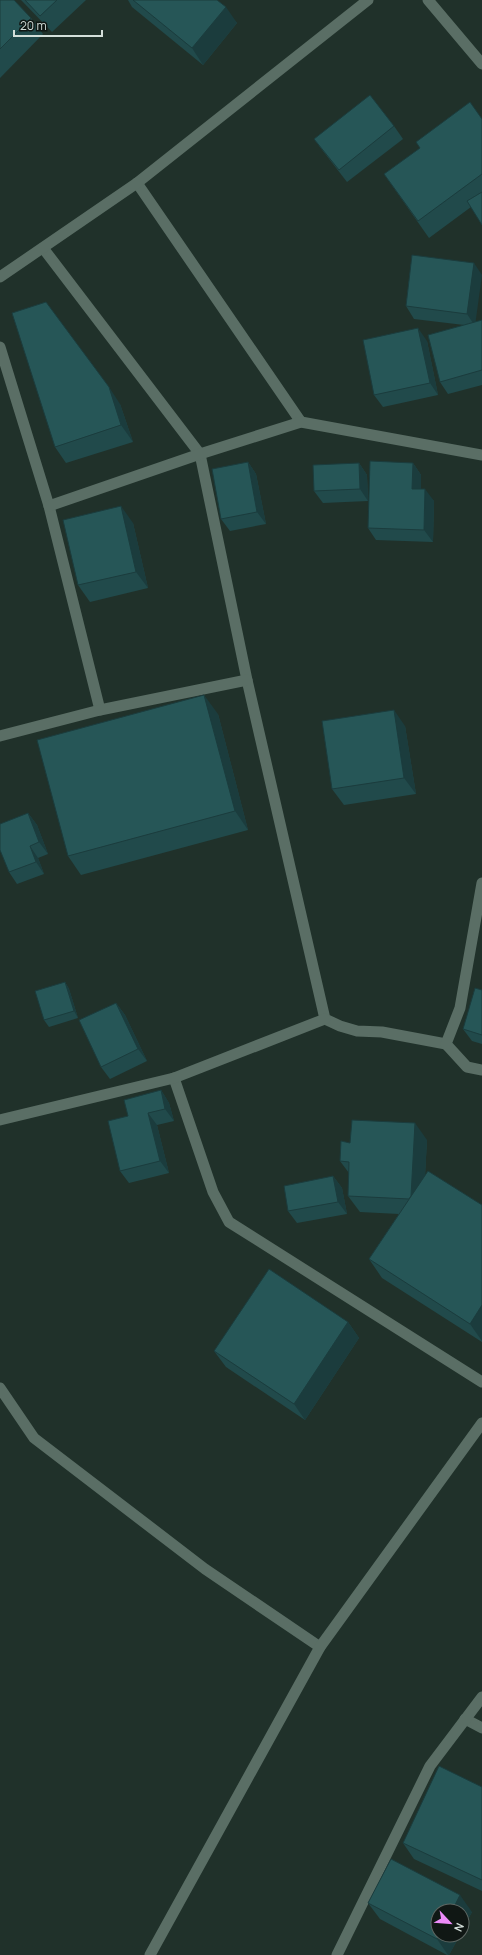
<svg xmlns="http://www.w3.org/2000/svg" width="482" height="1955" font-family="Manrope,sans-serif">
  <rect width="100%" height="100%" fill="#20312a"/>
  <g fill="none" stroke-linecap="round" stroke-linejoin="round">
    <g stroke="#5a6e65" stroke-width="11">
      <path d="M 428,0 L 482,64"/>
      <path d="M 137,183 L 301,422"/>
      <path d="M 43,248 L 200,454 L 247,680 L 325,1019 L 340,1026 L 357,1031 L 382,1032 L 446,1044"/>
      <path d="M 0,277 L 137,183 L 368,0"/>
      <path d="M 0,347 L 49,506 L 100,710"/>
      <path d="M 49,506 L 200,454 L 301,422 L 482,455"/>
      <path d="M 0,736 L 100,710 L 247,680"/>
      <path d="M 482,883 L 460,1008 L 446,1044 L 467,1067 L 482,1070"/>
      <path d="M 174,1078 L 213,1192 L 229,1222 L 482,1382"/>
      <path d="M 0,1120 L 174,1078 L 325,1019"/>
      <path d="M 0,1388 L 34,1438 L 205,1569 L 320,1647"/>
      <path d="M 465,1719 L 482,1728"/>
      <path d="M 150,1955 L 320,1647 L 482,1423"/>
    </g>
    <path stroke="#5a6e65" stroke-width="11" d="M 337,1955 L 430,1766 L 482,1697"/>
  </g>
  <g fill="#214a4b">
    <path d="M 0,0 L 31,18 L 43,34 L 0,78 Z"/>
    <path d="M 21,0 L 86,0 L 52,32 Z"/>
    <path d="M 128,0 L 217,0 L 237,23 L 203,65 L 132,7 Z"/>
    <path d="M 482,119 L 482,225 L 471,207 L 429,238 L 384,174 Z"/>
    <path d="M 394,126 L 403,139 L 347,182 L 323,151 L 314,139 Z"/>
    <path d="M 412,255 L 476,322 L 482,320 L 482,385 L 448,394 L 440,382 L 464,325 L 414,319 L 406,306 Z"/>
    <path d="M 427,341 L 438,395 L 383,407 L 374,395 Z"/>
    <path d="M 120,404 L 133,442 L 66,463 L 55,447 Z"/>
    <path d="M 248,462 L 256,474 L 266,524 L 230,531 L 221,519 Z"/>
    <path d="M 359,463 L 367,475 L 368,501 L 323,503 L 314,491 Z"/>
    <path d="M 413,463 L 421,475 L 421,489 L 434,501 L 433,542 L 376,540 L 368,528 Z"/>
    <path d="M 133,523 L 148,588 L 90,602 L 78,585 Z"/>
    <path d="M 218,714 L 248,830 L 81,875 L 68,856 Z"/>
    <path d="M 405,726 L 416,794 L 344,805 L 332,789 Z"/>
    <path d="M 28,813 L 37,825 L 48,854 L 38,858 L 44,874 L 17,884 L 9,872 Z"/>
    <path d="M 65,982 L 69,989 L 78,1018 L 49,1027 L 44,1020 Z"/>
    <path d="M 482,990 L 482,1044 L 472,1041 L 463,1029 Z"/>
    <path d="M 116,1003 L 125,1015 L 147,1061 L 110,1079 L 101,1067 Z"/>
    <path d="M 161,1090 L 169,1103 L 174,1121 L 157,1125 L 169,1173 L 129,1183 L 120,1171 L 128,1116 Z"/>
    <path d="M 427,1140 L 425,1176 L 482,1205 L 482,1342 L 382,1278 L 369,1259 L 399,1214 L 360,1212 L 348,1196 L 349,1173 L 340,1161 L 350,1143 Z"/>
    <path d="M 333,1176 L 342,1188 L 347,1214 L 297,1223 L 288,1211 Z"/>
    <path d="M 348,1322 L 359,1338 L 305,1420 L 226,1367 L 214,1351 Z"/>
    <path d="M 482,1787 L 482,1891 L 414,1859 L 403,1843 Z"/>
    <path d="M 368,1903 L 472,1912 L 462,1930 L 462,1911 L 438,1935 L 460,1935 L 449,1955 L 447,1955 L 380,1919 Z"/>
  </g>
  <g fill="#1b3c3d">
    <path d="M 226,7 L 237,23 L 203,65 L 192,48 Z"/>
    <path d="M 474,263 L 482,275 L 475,326 L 467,314 Z"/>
    <path d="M 418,328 L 427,341 L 438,395 L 430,383 Z"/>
    <path d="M 109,387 L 120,404 L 133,442 L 121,425 Z"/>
    <path d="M 248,462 L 256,474 L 266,524 L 257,512 Z"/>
    <path d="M 359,463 L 367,475 L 368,501 L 360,489 Z"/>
    <path d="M 413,463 L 421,475 L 421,501 L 412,489 Z"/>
    <path d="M 425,489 L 434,501 L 433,542 L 424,530 Z"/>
    <path d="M 121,506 L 133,523 L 148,588 L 136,572 Z"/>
    <path d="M 204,695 L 218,714 L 248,830 L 235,811 Z"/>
    <path d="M 394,710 L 405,726 L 416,794 L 404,778 Z"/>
    <path d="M 28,813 L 37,825 L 48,854 L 39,842 Z"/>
    <path d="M 30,846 L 38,858 L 44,874 L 36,862 Z"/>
    <path d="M 65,982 L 69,989 L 78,1018 L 74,1011 Z"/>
    <path d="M 116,1003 L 125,1015 L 147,1061 L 138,1049 Z"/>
    <path d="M 161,1090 L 169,1103 L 174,1121 L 165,1109 Z"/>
    <path d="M 148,1113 L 157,1125 L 169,1173 L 160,1161 Z"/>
    <path d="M 415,1123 L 427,1140 L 423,1215 L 411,1199 Z"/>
    <path d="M 333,1176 L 342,1188 L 347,1214 L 338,1202 Z"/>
    <path d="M 482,1305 L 482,1341 L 470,1324 Z"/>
    <path d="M 348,1322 L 359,1338 L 305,1420 L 294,1404 Z"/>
    <path d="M 460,1895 L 472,1912 L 462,1930 L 462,1911 L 452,1911 Z"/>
    <path d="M 439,1935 L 460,1935 L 449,1955 L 448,1955 L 437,1939 Z"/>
  </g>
  <g fill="#265657" stroke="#1b3c3d">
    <path d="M 0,0 L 14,0 L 31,18 L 0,49 Z"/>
    <path d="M 25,0 L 57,0 L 40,16 Z"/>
    <path d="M 133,0 L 217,0 L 226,7 L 192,48 Z"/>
    <path d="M 370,95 L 394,126 L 339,170 L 314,139 Z"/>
    <path d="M 470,102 L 482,119 L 482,174 L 418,221 L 384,174 L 420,148 L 416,142 Z"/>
    <path d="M 482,192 L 482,225 L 467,201 Z"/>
    <path d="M 412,255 L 474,263 L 467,314 L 406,306 Z"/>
    <path d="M 46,302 L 109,387 L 121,425 L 55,447 L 12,313 Z"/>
    <path d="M 482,320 L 482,370 L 440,382 L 428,335 Z"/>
    <path d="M 418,328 L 430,383 L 374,395 L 363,340 Z"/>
    <path d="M 370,461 L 413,463 L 412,489 L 425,489 L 424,530 L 368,528 Z"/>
    <path d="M 248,462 L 257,512 L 221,519 L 212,469 Z"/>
    <path d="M 359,463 L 360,489 L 314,491 L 313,465 Z"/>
    <path d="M 121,506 L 136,572 L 78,585 L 63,520 Z"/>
    <path d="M 204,695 L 235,811 L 68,856 L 37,740 Z"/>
    <path d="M 394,710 L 404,778 L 332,789 L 322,721 Z"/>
    <path d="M 28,813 L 39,842 L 30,846 L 36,862 L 9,872 L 0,850 L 0,824 Z"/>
    <path d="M 65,982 L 74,1011 L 44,1020 L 35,991 Z"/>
    <path d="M 475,988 L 482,990 L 482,1035 L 463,1029 Z"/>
    <path d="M 116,1003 L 138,1049 L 101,1067 L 79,1020 Z"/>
    <path d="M 161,1090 L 165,1109 L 148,1113 L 160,1161 L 120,1171 L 108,1121 L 128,1116 L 124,1100 Z"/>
    <path d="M 352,1120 L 415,1123 L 411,1196 L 409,1199 L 348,1196 L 349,1162 L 340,1161 L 341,1141 L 350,1143 Z"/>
    <path d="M 428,1171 L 482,1205 L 482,1305 L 470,1324 L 369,1259 Z"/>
    <path d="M 333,1176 L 338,1202 L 288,1211 L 284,1186 Z"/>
    <path d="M 269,1269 L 348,1322 L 294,1404 L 214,1351 Z"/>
    <path d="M 439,1766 L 482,1787 L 482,1880 L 403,1843 Z"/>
    <path d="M 391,1859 L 460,1895 L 452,1911 L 438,1911 L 438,1935 L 439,1935 L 437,1939 L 368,1903 Z"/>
  </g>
  <g transform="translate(450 1923) rotate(116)"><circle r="19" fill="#101714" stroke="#5e6763"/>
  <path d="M0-3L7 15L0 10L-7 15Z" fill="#ed8cf9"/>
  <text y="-6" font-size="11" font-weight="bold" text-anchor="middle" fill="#d4dfda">N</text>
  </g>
  <path d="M14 30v6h88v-6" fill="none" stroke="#d4dfda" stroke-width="2"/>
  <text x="20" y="30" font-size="12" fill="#d4dfda" stroke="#101714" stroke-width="3" paint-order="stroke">20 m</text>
</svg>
